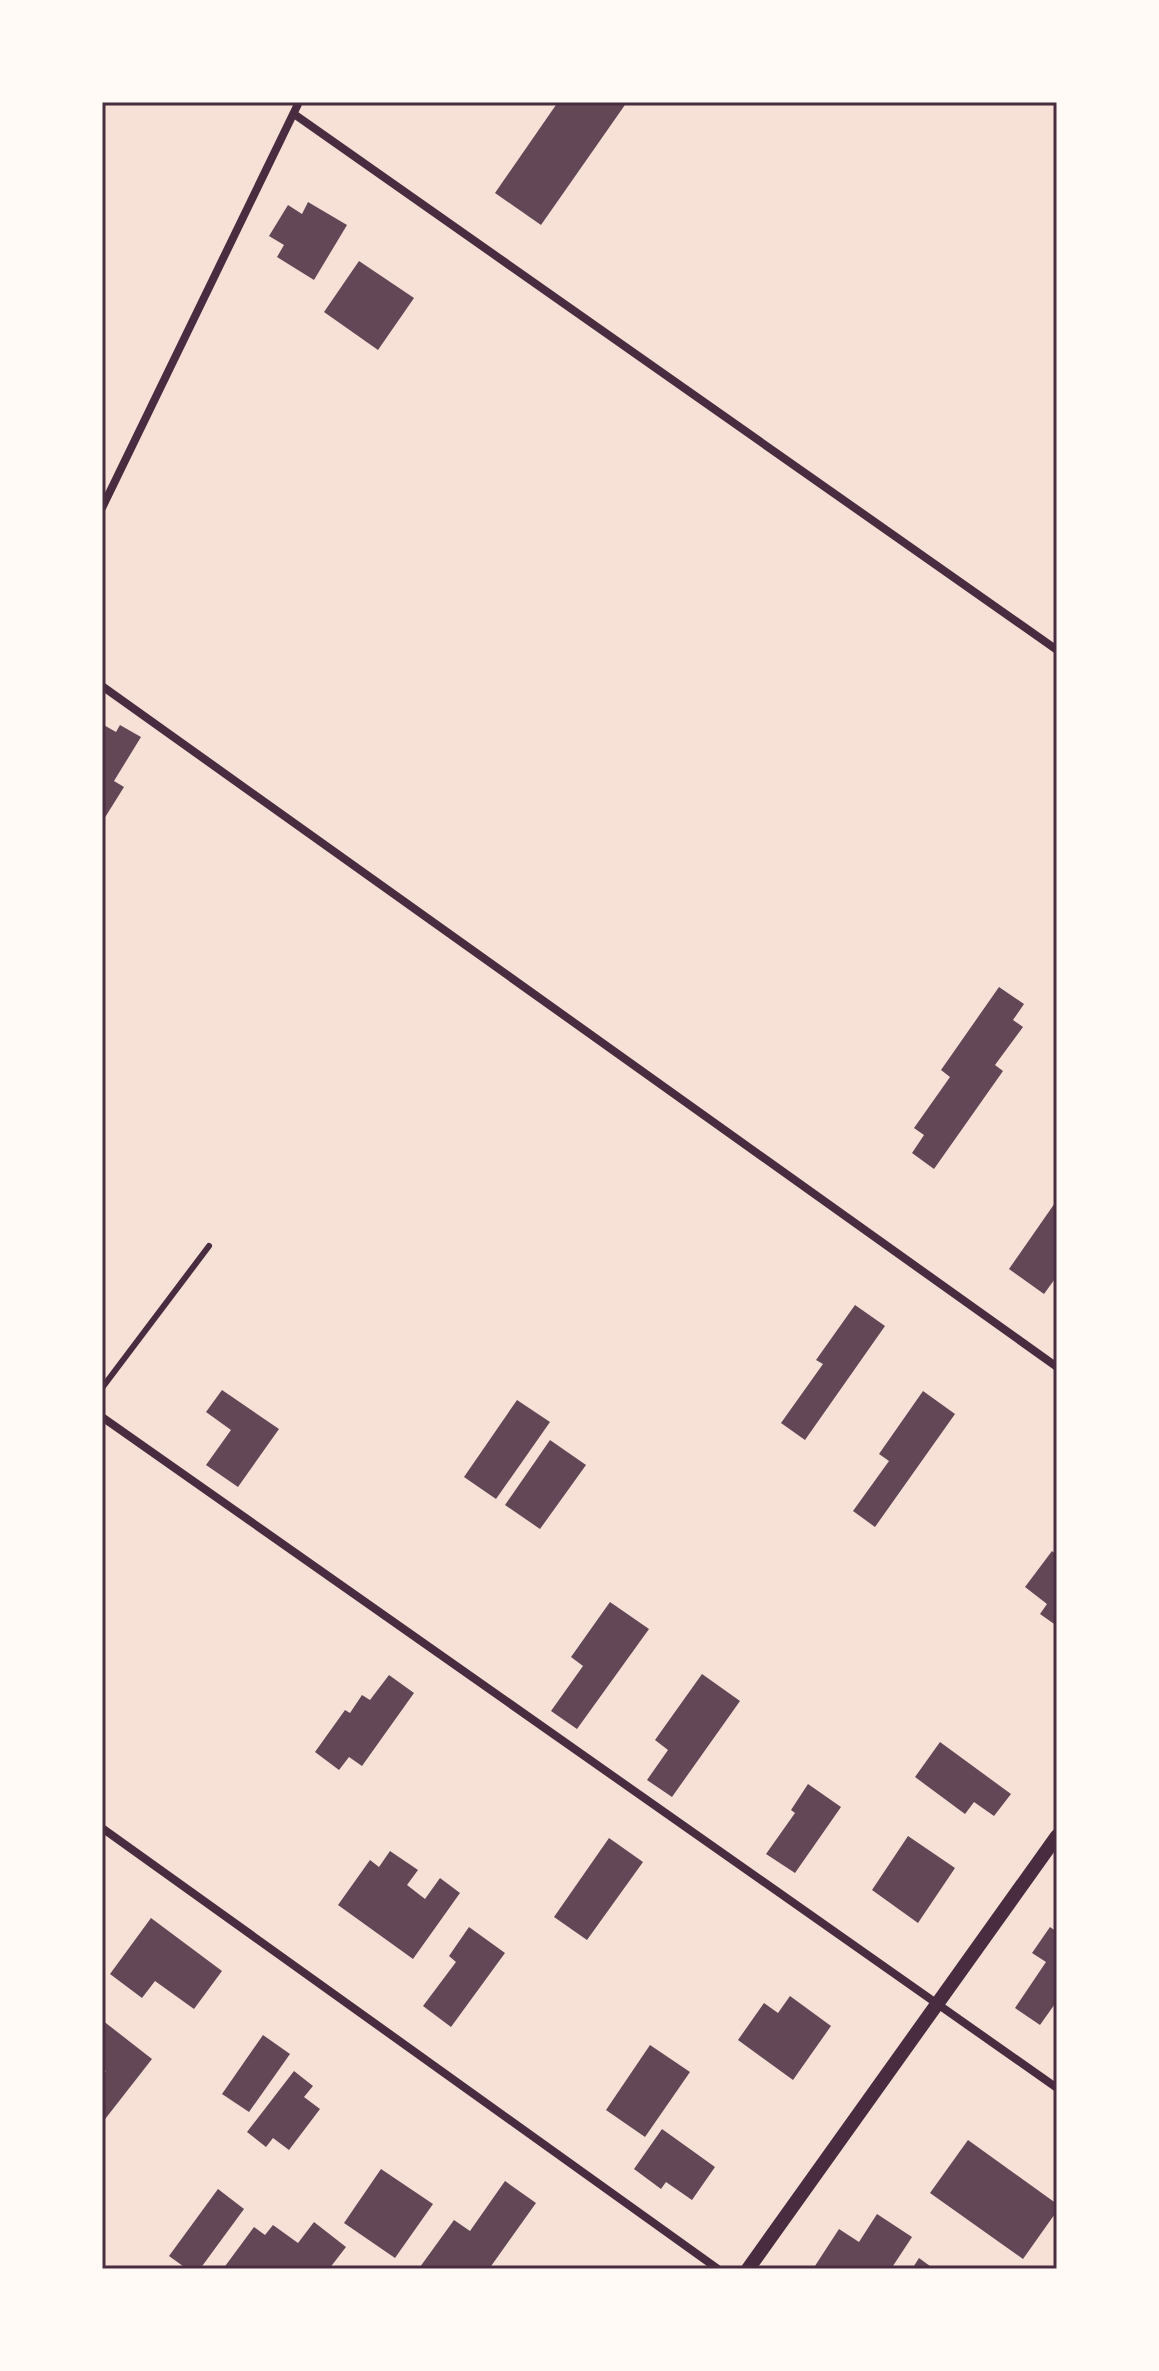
<svg xmlns="http://www.w3.org/2000/svg" width="1159" height="2371" font-family="Literata,serif">
  <rect width="100%" height="100%" fill="#f7e1d7"/>
  <g fill="#644757">
    <path d="M 558,102 L 627,102 L 541,225 L 495,193 Z"/>
    <path d="M 308,202 L 347,225 L 314,280 L 277,257 L 284,245 L 269,236 L 288,205 L 302,214 Z"/>
    <path d="M 359,261 L 414,298 L 378,350 L 324,312 Z"/>
    <path d="M 102,724 L 116,732 L 120,725 L 141,737 L 114,781 L 124,787 L 104,819 Z"/>
    <path d="M 999,987 L 1024,1004 L 1013,1020 L 1023,1027 L 995,1065 L 1003,1071 L 934,1169 L 912,1153 L 924,1135 L 914,1128 L 950,1077 L 941,1070 Z"/>
    <path d="M 1057,1200 L 1057,1276 L 1044,1294 L 1009,1269 Z"/>
    <path d="M 855,1305 L 885,1326 L 805,1440 L 781,1423 L 823,1364 L 816,1360 Z"/>
    <path d="M 222,1390 L 279,1429 L 238,1487 L 206,1465 L 231,1430 L 206,1412 Z"/>
    <path d="M 923,1391 L 955,1414 L 875,1527 L 853,1511 L 889,1461 L 879,1454 Z"/>
    <path d="M 517,1400 L 550,1422 L 496,1499 L 464,1477 Z"/>
    <path d="M 550,1440 L 586,1465 L 540,1529 L 505,1505 Z"/>
    <path d="M 1052,1551 L 1057,1555 L 1057,1626 L 1040,1614 L 1047,1604 L 1025,1587 Z"/>
    <path d="M 610,1602 L 649,1629 L 577,1729 L 551,1711 L 583,1666 L 571,1657 Z"/>
    <path d="M 702,1674 L 740,1701 L 672,1797 L 647,1780 L 668,1750 L 655,1740 Z"/>
    <path d="M 389,1675 L 414,1693 L 362,1766 L 349,1757 L 339,1770 L 315,1752 L 345,1710 L 350,1713 L 362,1695 L 370,1700 Z"/>
    <path d="M 940,1742 L 1011,1794 L 994,1816 L 974,1802 L 965,1814 L 915,1777 Z"/>
    <path d="M 808,1784 L 841,1807 L 795,1873 L 766,1854 L 795,1813 L 791,1810 Z"/>
    <path d="M 908,1836 L 955,1868 L 918,1923 L 872,1890 Z"/>
    <path d="M 609,1838 L 643,1862 L 587,1940 L 554,1917 Z"/>
    <path d="M 390,1851 L 418,1870 L 407,1885 L 425,1899 L 440,1878 L 460,1893 L 413,1959 L 338,1905 L 370,1860 L 379,1867 Z"/>
    <path d="M 151,1918 L 222,1971 L 194,2009 L 155,1981 L 142,1998 L 110,1974 Z"/>
    <path d="M 469,1927 L 505,1953 L 451,2027 L 423,2006 L 456,1962 L 449,1956 Z"/>
    <path d="M 1050,1927 L 1057,1932 L 1057,2001 L 1040,2025 L 1015,2008 L 1046,1962 L 1032,1953 Z"/>
    <path d="M 790,1996 L 831,2026 L 793,2080 L 738,2040 L 764,2003 L 778,2013 Z"/>
    <path d="M 102,2020 L 152,2059 L 102,2123 L 102,2075 L 106,2071 L 102,2068 Z"/>
    <path d="M 263,2035 L 290,2054 L 249,2112 L 222,2094 Z"/>
    <path d="M 650,2045 L 690,2072 L 645,2137 L 606,2110 Z"/>
    <path d="M 294,2071 L 313,2086 L 304,2097 L 320,2109 L 289,2150 L 273,2138 L 266,2147 L 247,2132 Z"/>
    <path d="M 662,2129 L 715,2167 L 692,2200 L 666,2182 L 661,2189 L 634,2169 Z"/>
    <path d="M 968,2140 L 1057,2204 L 1057,2211 L 1023,2259 L 930,2193 Z"/>
    <path d="M 381,2169 L 433,2204 L 395,2258 L 344,2223 Z"/>
    <path d="M 505,2181 L 536,2203 L 489,2269 L 420,2267 L 454,2220 L 470,2231 Z"/>
    <path d="M 218,2189 L 244,2209 L 200,2269 L 187,2269 L 169,2256 Z"/>
    <path d="M 877,2214 L 912,2237 L 891,2269 L 813,2269 L 839,2229 L 859,2242 Z"/>
    <path d="M 314,2222 L 346,2247 L 329,2269 L 223,2269 L 254,2227 L 265,2235 L 273,2225 L 298,2243 Z"/>
    <path d="M 919,2258 L 934,2269 L 912,2269 Z"/>
  </g>
  <g fill="none" stroke-linecap="round" stroke-linejoin="round">
    <path stroke="#4a2c40" stroke-width="6" d="M 102,1388 L 209,1246"/>
    <g stroke="#4a2c40" stroke-width="8">
      <path d="M 294,114 L 1057,650"/>
      <path d="M 102,508 L 299,102"/>
      <path d="M 102,686 L 1057,1367"/>
      <path d="M 102,1417 L 1057,2088"/>
      <path d="M 102,1828 L 718,2269"/>
    </g>
    <path stroke="#4a2c40" stroke-width="14" d="M 748,2269 L 1057,1836"/>
  </g>
  <rect width="1159" height="2371" fill="none" stroke="#fffaf5" stroke-width="208"/>
  <rect x="104" y="104" width="951" height="2163" fill="none" stroke="#4a2c40" stroke-width="3"/>
</svg>
